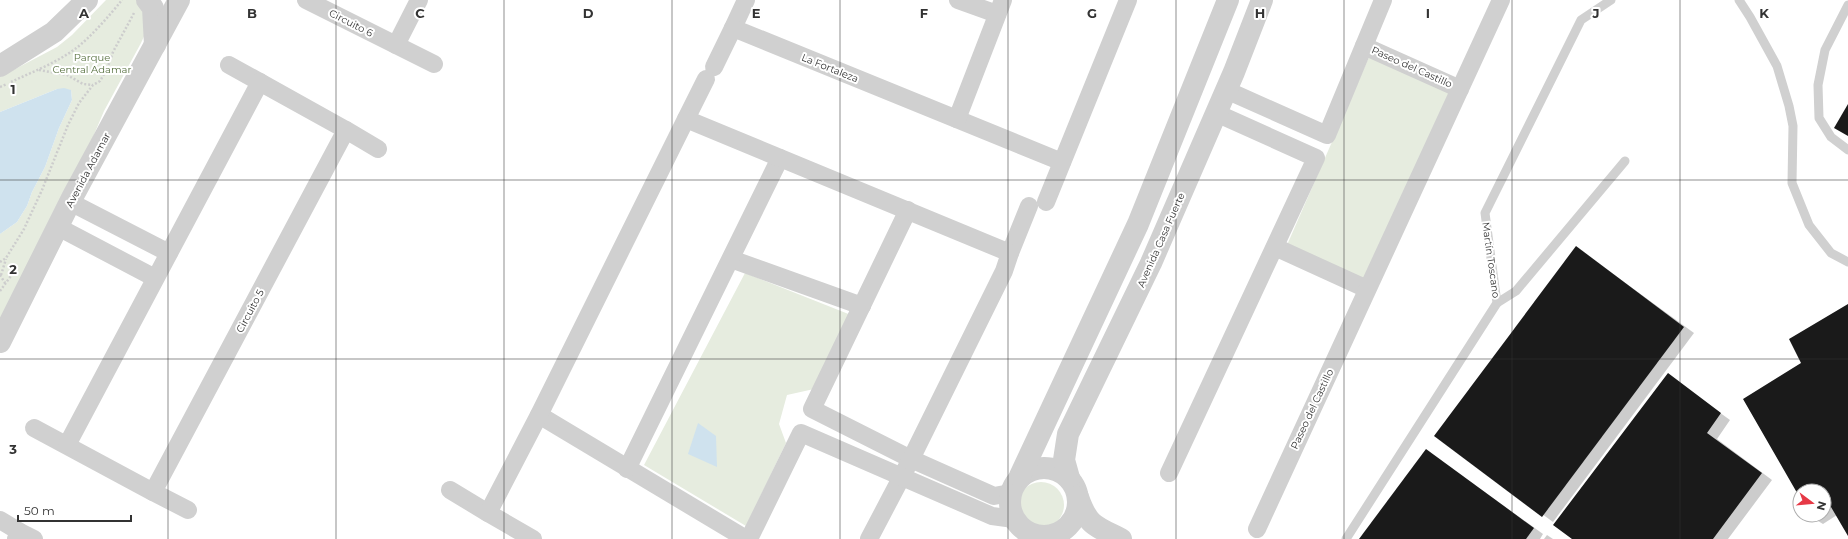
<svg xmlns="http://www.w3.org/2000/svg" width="1848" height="539" font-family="Montserrat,sans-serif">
  <rect width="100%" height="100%" fill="#fff"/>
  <g fill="#e6ecdf">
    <path d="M 106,0 L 137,0 L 150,23 L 141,43 L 104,111 L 79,170 L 0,323 L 0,234 L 17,222 L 27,206 L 32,192 L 45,167 L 59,128 L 72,100 L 71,90 L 57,89 L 0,112 L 0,77 L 57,47 L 72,35 Z"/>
    <path d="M 1369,57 L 1452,94 L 1367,281 L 1287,245 Z"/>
    <path d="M 745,273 L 851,315 L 814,389 L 787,395 L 779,424 L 786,443 L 746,526 L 644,465 Z"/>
    <circle cx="1041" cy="505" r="23"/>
  </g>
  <g fill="#cfe2ee">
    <path d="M 64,88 L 71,90 L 72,100 L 59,128 L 45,167 L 32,192 L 27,206 L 17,222 L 0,234 L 0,112 L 57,89 Z"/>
    <path d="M 698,423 L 716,436 L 717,467 L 688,454 Z"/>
  </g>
  <g fill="#0003">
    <path d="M 1576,247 L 1694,333 L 1553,522 L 1435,435 Z"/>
    <path d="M 1848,305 L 1848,534 L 1837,515 L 1823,524 L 1813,518 L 1811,515 L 1824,515 L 1824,491 L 1800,491 L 1800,496 L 1744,400 L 1802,364 Z"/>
    <path d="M 1668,375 L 1730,420 L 1717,439 L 1772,480 L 1728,539 L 1574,539 Z"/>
    <path d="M 1426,450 L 1543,534 L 1540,539 L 1360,539 Z"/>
    <path d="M 1547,535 L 1553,539 L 1544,539 Z"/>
  </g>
  <g fill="#1a1a1a">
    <path d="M 1848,104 L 1848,136 L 1834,128 Z"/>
    <path d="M 1576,246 L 1684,327 L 1542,517 L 1434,436 Z"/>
    <path d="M 1848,304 L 1848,536 L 1831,507 L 1824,512 L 1824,491 L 1800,491 L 1800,498 L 1743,399 L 1801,363 L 1789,339 Z"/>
    <path d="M 1668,373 L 1721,413 L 1707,433 L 1762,473 L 1713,539 L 1572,539 L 1553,525 Z"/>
    <path d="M 1426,449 L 1534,528 L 1526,539 L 1359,539 Z"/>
  </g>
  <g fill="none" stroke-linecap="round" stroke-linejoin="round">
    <g stroke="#cdcdcd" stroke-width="2.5" stroke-dasharray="2 2" stroke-linecap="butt">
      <path d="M 39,70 L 67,75 L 83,84 L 93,85"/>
      <path d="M 11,82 C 32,72 56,63 75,49 C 90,38 110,15 122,0"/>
      <path d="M 0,87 L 7,84"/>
      <path d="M 0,262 L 6,258 L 24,229 L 42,190 L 68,125 L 79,103 L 93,85 L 100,81 L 107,69 L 113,52 L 134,13"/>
      <path d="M 0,275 L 5,283"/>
      <path d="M 1,275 L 6,259"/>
      <path d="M 0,291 L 13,273"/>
    </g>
    <g stroke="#d0d0d0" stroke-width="9">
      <path d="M 1739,0 L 1750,17 L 1777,66 L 1789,106 L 1793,126 L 1792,183 L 1809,225 L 1831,253 L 1848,262"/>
      <path d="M 1848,5 L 1825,50 L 1818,85 L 1819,118 L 1831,137 L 1848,150"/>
      <path d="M 1497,303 L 1516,291 L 1625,161"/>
      <path d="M 1346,539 L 1497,303 L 1485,213 L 1581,20 L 1611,0"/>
    </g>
    <g stroke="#d0d0d0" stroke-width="18">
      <path d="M 306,0 L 434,64"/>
      <path d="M 746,0 L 733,28 L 1062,162"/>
      <path d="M 958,0 L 997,14"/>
      <path d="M 396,45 L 419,0"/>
      <path d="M 1364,46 L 1460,89"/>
      <path d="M 229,65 L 346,130"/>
      <path d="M 714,67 L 733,28"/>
      <path d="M 1226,90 L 1327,135 L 1383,0"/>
      <path d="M 686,119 L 706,79"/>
      <path d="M 957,119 L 1003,0"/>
      <path d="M 70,202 L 169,253"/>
      <path d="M 1046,202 L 1128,0"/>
      <path d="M 908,210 L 812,409 L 911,459 L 994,496 L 1010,493"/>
      <path d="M 58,227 L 155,278"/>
      <path d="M 1275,247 L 1367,289"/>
      <path d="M 1010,253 L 1029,206"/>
      <path d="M 731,259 L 862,306"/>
      <path d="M 539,415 L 746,539"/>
      <path d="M 34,428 L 153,492"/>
      <path d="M 67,445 L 260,82"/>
      <path d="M 627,469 L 780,158"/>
      <path d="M 1169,473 L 1316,158 L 1216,113"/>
      <path d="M 450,490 L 488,513"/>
      <path d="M 188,510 L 153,492 L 346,130 L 378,149"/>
      <path d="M 0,520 L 20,532"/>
      <path d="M 1257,529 L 1501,0"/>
      <path d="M 16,539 L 20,532 L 34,539"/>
      <path d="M 533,539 L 488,513 L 539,415 L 686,119 L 1010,253 L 1004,271 L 911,459 L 869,539"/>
      <path d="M 749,539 L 801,433 L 992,516 L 1014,519"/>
    </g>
    <g stroke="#d0d0d0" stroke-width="22">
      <path d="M 147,0 L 153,8 L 155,45"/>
      <path d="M 0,66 L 54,32 L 87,0"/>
      <path d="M 0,342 L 73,196 L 179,0"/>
      <circle cx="1044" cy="502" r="34"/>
      <path d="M 1020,476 L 1138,224 L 1228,0"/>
      <path d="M 1069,478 L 1064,460 L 1068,434 L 1151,263 L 1234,72 L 1262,0"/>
      <path d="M 1078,497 C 1088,526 1095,526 1121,539"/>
    </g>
  </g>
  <path fill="none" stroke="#333" stroke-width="1" stroke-opacity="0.55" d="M 168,0 L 168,539M 336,0 L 336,539M 504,0 L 504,539M 672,0 L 672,539M 840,0 L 840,539M 1008,0 L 1008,539M 1176,0 L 1176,539M 1344,0 L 1344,539M 1512,0 L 1512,539M 1680,0 L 1680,539M 0,180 L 1848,180M 0,359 L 1848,359"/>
  <g text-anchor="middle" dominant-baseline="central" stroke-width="4" stroke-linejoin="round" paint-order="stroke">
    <g font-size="10" fill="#333" stroke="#fff">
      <text transform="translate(351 23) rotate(27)">Circuito 6</text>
      <text transform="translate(1412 67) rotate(24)">Paseo del Castillo</text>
      <text transform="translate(830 68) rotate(22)">La Fortaleza</text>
      <text transform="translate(88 170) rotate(-62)">Avenida Adamar</text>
      <text transform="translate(1161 240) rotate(-66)">Avenida Casa Fuerte</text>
      <text transform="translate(1491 260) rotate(82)">Martín Toscano</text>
      <text transform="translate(250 311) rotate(-62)">Circuito 5</text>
      <text transform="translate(1312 409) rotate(-65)">Paseo del Castillo</text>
    </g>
    <g font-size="10" fill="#56703f" stroke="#fff">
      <text x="92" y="57">Parque<tspan x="92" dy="12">Central Adamar</tspan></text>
    </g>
  </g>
  <g font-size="13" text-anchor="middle" font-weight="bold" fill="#333" stroke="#fff" stroke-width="4" stroke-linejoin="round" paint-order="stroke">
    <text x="84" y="18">A</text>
    <text x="252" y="18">B</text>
    <text x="420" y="18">C</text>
    <text x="588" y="18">D</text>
    <text x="756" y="18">E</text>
    <text x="924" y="18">F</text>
    <text x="1092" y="18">G</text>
    <text x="1260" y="18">H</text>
    <text x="1428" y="18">I</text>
    <text x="1596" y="18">J</text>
    <text x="1764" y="18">K</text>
    <text x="13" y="94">1</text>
    <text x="13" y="274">2</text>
    <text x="13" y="454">3</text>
  </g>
  <g transform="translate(1812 503) rotate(106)"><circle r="19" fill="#ffffff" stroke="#adadad"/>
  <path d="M0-3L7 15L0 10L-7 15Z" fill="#e63946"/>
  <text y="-6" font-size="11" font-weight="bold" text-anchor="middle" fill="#333333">N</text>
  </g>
  <path d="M18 515v6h113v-6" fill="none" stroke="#333333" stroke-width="2"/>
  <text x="24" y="515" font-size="12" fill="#333333" stroke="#ffffff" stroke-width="3" paint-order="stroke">50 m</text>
</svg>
